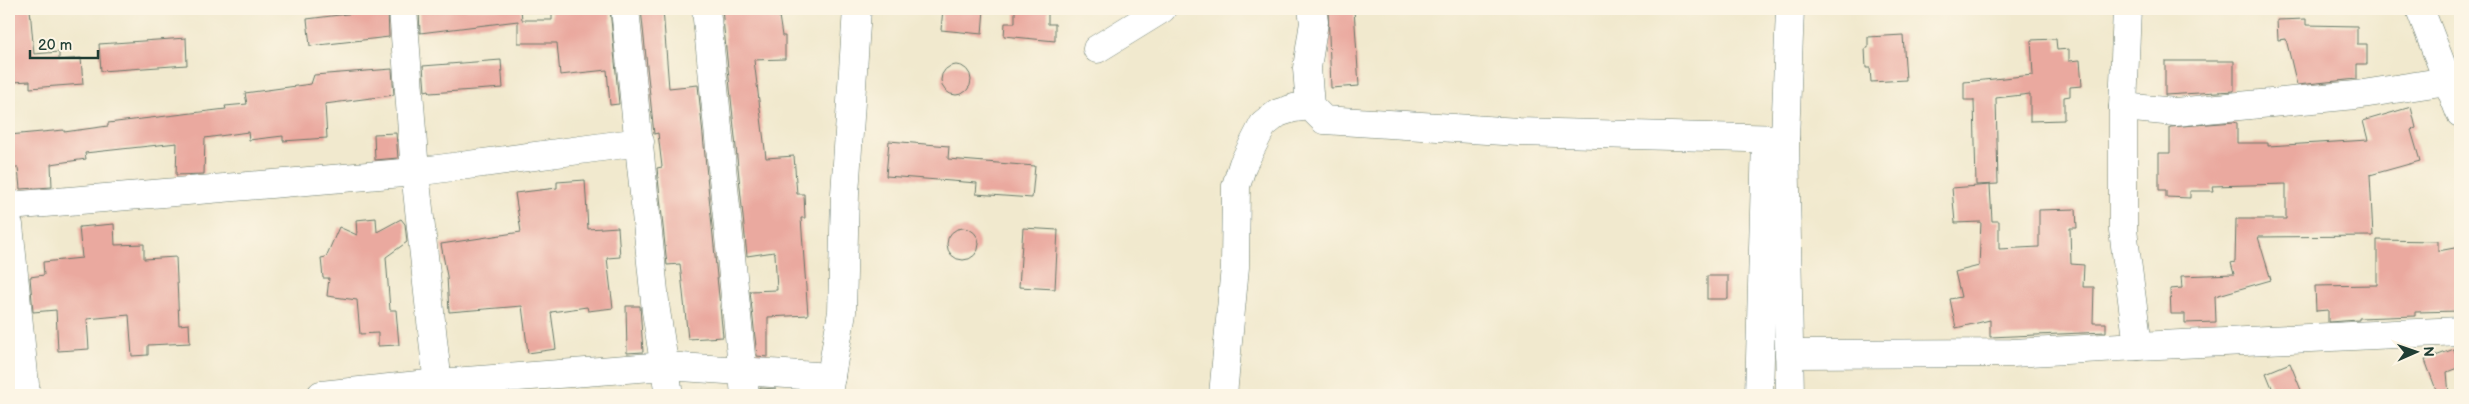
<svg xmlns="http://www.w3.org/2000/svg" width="2469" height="404" font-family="'Balsamiq Sans',sans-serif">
  <rect width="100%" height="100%" fill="#fcf5e5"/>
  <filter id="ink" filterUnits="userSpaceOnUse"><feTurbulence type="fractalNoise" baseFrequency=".02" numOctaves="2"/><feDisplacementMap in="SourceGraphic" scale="10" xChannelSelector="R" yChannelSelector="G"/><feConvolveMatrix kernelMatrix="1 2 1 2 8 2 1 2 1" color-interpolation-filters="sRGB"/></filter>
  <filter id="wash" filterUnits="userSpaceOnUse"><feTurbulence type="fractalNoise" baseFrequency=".0096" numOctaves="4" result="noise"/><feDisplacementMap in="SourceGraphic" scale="20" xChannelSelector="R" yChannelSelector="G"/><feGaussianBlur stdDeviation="1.12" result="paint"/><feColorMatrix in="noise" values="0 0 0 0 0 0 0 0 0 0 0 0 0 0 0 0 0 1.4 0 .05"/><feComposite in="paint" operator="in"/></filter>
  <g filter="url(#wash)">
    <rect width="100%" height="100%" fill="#f1e9ce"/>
    <g id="blocks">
      <g fill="#eaa99f">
        <path d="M 30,9 L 34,54 L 59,52 L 59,60 L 81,58 L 83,84 L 30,88 L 30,81 L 13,82 L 9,11 Z"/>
        <path d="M 388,9 L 389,37 L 310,46 L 307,19 Z"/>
        <path d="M 419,9 L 521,9 L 522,20 L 552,20 L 552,9 L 610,9 L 619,104 L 610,105 L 607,70 L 560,75 L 557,43 L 518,43 L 518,21 L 420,33 Z"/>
        <path d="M 641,9 L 663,9 L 669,88 L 698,85 L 723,337 L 688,339 L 680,264 L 667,265 L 657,168 L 662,167 L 658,133 L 654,134 Z"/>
        <path d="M 722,9 L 778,9 L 782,36 L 785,36 L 785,59 L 754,60 L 766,158 L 794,156 L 797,194 L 804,194 L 805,218 L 801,218 L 808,315 L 768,317 L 768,357 L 757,356 L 750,291 L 777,290 L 775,254 L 774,252 L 747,256 Z"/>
        <path d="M 943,9 L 984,9 L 982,34 L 941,30 Z"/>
        <path d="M 1015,9 L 1048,9 L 1048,24 L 1055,24 L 1055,41 L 1004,36 L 1005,23 L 1015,23 Z"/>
        <path d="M 1328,9 L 1354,9 L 1359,86 L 1331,88 Z"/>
        <path d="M 2306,19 L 2306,25 L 2357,26 L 2357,44 L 2367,44 L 2367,64 L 2357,64 L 2357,79 L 2297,85 L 2286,39 L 2278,40 L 2277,20 Z"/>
        <path d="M 1903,35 L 1906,80 L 1871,82 L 1870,68 L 1866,68 L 1865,48 L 1868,48 L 1868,37 Z"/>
        <path d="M 186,38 L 187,65 L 101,71 L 99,44 Z"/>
        <path d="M 2056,39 L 2057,50 L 2069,49 L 2069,61 L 2080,60 L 2082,86 L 2070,87 L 2070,96 L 2064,97 L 2064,120 L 2030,121 L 2030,94 L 1996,98 L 1998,184 L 1976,185 L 1974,100 L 1964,100 L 1964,82 L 2033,75 L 2031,40 Z"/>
        <path d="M 501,60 L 503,88 L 430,93 L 429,90 L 425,91 L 423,66 Z"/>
        <path d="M 2165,61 L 2234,61 L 2234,91 L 2165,95 Z"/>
        <circle cx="956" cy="80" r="15"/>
        <path d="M 392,69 L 394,95 L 325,104 L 327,138 L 283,141 L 283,136 L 249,140 L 248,132 L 205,138 L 204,174 L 176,175 L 177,143 L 85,153 L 86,159 L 51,164 L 52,187 L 20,189 L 18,168 L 11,168 L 9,135 L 64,130 L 64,132 L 108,126 L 108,123 L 226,109 L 225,106 L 247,104 L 245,93 L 311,84 L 314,75 Z"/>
        <path d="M 2411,107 L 2416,128 L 2411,130 L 2420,161 L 2370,175 L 2373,236 L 2258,237 L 2271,280 L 2215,296 L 2216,322 L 2185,323 L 2185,314 L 2171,314 L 2170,289 L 2182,288 L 2181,276 L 2234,274 L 2231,263 L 2235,262 L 2236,219 L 2286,219 L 2286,184 L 2212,186 L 2213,191 L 2190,191 L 2190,198 L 2166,197 L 2166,190 L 2159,190 L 2159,153 L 2170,153 L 2170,127 L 2234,122 L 2237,123 L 2237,143 L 2268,143 L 2268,146 L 2368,140 L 2363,121 Z"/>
        <path d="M 396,133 L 398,158 L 375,160 L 374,134 Z"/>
        <path d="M 889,141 L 949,146 L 948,159 L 1035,166 L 1032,198 L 976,194 L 977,183 L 886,176 Z"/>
        <path d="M 585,180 L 588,229 L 618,227 L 620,257 L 607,258 L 613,308 L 588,311 L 587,307 L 551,312 L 556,349 L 528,353 L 522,306 L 449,312 L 447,276 L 441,244 L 521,232 L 515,193 L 557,188 L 557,182 Z"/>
        <path d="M 1990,185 L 1992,221 L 1999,221 L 1999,249 L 2039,247 L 2039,210 L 2076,209 L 2077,228 L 2070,228 L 2071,264 L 2084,265 L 2083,287 L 2094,287 L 2093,323 L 2106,323 L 2106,332 L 1990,337 L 1990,320 L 1956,328 L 1950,299 L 1961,297 L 1955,272 L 1979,266 L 1981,222 L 1955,223 L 1952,188 Z"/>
        <path d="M 376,218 L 377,232 L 401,219 L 405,224 L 407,242 L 386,257 L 390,310 L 396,310 L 399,345 L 378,346 L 378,333 L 360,334 L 357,300 L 327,296 L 329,278 L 323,278 L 321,258 L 326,257 L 339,227 L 357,235 L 356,220 Z"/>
        <path d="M 114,224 L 115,245 L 144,244 L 144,259 L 176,257 L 179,325 L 189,324 L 190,343 L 148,345 L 148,355 L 132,356 L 129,315 L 87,319 L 89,349 L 58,351 L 56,310 L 33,312 L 30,277 L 44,275 L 43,262 L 82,258 L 79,227 Z"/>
        <path d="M 1023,228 L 1058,230 L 1055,289 L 1019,287 Z"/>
        <circle cx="963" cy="244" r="16"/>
        <path d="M 2377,240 L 2438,241 L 2438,251 L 2460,247 L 2460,311 L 2415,312 L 2415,316 L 2359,318 L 2359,320 L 2328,322 L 2328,310 L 2316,311 L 2315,286 L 2377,285 Z"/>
        <rect x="1707" y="276" width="21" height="23"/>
        <path d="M 626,306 L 640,306 L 643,352 L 627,353 Z"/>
        <path d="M 2454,349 L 2460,367 L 2447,372 L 2449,395 L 2438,395 L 2425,360 Z"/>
        <path d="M 2290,363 L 2303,395 L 2275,395 L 2266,373 Z"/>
        <path d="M 760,388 L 776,389 L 777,395 L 760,395 Z"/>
      </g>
    </g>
  </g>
  <g filter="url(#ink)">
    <use href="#blocks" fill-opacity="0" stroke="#68796a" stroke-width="1"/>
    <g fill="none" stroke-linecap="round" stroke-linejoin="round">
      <defs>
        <g id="minor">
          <path d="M 403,9 L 415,172 L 439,395"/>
          <path d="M 625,9 L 656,311 L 669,395"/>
          <path d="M 706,9 L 745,395"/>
          <path d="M 1312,9 L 1314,22 L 1307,68 L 1310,106 L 1324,120 L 1519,132 L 1785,139"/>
          <path d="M 2420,9 L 2460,113"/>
          <path d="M 1097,49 L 1162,9"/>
          <path d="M 2123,107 L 2175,112 L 2356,95 L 2447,81"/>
          <path d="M 9,206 L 415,172 L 640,142"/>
          <path d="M 9,225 L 26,395"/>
          <path d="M 2138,346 L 2460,331"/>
          <path d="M 1789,354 L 2012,353 L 2138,346 L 2123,230 L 2123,107 L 2127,9"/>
          <path d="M 828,393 L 842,312 L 845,194 L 857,9"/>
          <path d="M 321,395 L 438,383 L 666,366 L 831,377"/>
          <path d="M 1223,395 L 1235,267 L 1236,186 L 1243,164 L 1263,125 L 1278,113 L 1294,108 L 1310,106"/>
          <path d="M 1759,395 L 1766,139"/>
          <path d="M 1790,395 L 1785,139 L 1790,9"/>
        </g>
      </defs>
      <use href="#minor" stroke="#68796a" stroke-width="29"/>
      <use href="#minor" stroke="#fff" stroke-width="28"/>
    </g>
  </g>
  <rect width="2469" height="404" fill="none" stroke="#fcf5e5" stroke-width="30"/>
  <g transform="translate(2416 352) rotate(88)" stroke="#fcf5e5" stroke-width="4" paint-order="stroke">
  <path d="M0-4L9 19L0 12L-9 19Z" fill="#1f3d34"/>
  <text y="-8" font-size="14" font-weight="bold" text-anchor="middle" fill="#1f3d34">N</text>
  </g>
  <path d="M30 50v8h68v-8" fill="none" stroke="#1f3d34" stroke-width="2.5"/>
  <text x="38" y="50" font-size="15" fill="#1f3d34" stroke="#fcf5e5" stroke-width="4" paint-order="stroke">20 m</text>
</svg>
